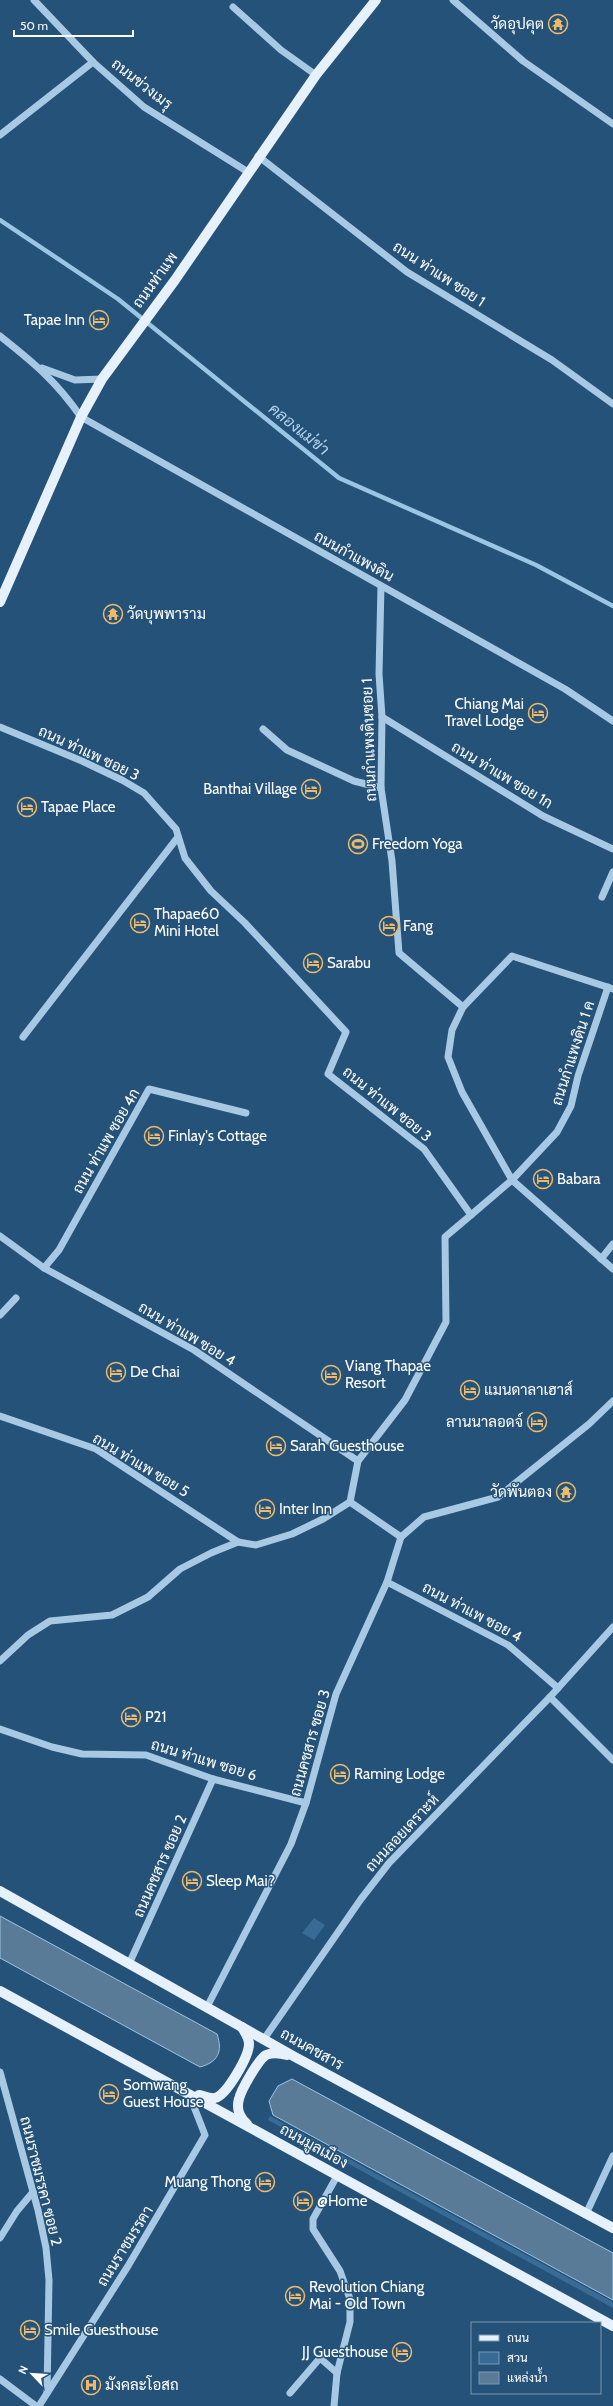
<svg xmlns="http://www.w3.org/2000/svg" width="613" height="2406" font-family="Cabin,Sarabun,sans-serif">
  <rect width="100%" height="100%" fill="#255279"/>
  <g fill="#386c96">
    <path d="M 314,1918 L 325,1925 L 314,1940 L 302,1933 Z"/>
    <path d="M 270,2116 L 613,2302 L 613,2308 L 268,2120 Z"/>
  </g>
  <g fill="#5a7b97" stroke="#9bc5e4">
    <path d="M 0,1916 L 217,2034 C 223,2052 218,2062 200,2067 L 0,1958 Z"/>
    <path d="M 292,2079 L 613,2253 L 613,2300 L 273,2115 L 269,2101 L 278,2086 Z"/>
  </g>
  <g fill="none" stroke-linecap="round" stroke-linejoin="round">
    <path stroke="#9bc5e4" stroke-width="4.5" d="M 0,220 L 118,299 L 339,478 L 536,565 L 613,606"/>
    <g stroke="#a7c9e3" stroke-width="7">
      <path d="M 34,0 L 93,62 L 144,107 L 248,172"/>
      <path d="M 453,0 L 523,61 L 613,124"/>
      <path d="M 233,7 L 281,50 L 316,75"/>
      <path d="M 0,135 L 93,62"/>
      <path d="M 258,156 L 407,272 L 552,360 L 613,404"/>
      <path d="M 0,336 C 34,363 56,381 81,417 L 565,689 L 613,721"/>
      <path d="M 42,368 L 75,380 L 102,379"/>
      <path d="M 381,586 L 379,674 L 382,717 L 381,788 L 392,861 L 399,953 L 463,1007"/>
      <path d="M 382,717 L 543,816 L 613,849"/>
      <path d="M 0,727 L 82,761 L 122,780 L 144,793 L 176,829 L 185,858 L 211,891 L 245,923 L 346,1032 L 328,1074 L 424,1149 L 471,1215 L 445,1237 L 446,1322 L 405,1400 L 358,1461 L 350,1502"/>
      <path d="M 263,729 L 287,750 L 354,781 L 381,788"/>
      <path d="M 602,897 L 613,872"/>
      <path d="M 613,989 L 512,956 L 463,1007 L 452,1030 L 448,1057 L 462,1092 L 512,1180 L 613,1269"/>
      <path d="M 23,1037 L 178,837"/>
      <path d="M 471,1215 L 512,1180 L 557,1132 L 571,1106 L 578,1076 L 608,987"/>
      <path d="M 0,1236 L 44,1268 L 194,1350 L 358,1461"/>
      <path d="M 601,1259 L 613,1244"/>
      <path d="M 44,1268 L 59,1250 L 149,1089 L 246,1113"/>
      <path d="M 0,1315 L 16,1298"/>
      <path d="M 0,1416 L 96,1449 L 238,1542"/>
      <path d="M 401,1537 L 424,1517 L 498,1497 L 589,1424 L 613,1401"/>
      <path d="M 387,1582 L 508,1645 L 558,1688"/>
      <path d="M 0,1661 L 28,1635 L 50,1621 L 112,1615 L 148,1597 L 180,1569 L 211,1553 L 238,1542 L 256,1545 L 292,1534 L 323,1519 L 350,1502"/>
      <path d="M 550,1697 L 613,1760"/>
      <path d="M 0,1729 L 52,1747 L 82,1754 L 146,1755 L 213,1779 L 306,1803"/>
      <path d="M 129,1964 L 213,1779"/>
      <path d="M 207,2007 L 291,1844 L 306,1803 L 336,1694 L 387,1582 L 401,1537 L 350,1502"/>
      <path d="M 264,2039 L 361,1899 L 389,1863 L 550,1697 L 613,1627"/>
      <path d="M 0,2072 L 38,2210 L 46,2248 L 49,2280 L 47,2393"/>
      <path d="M 586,2214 L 613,2156"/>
      <path d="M 0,2238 L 17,2211 L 33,2192"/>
      <path d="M 0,2379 L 36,2406"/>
      <path d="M 290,2393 L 320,2358 L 337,2373"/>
      <path d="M 39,2406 L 128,2266 L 205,2135 L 189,2094"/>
      <path d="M 334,2406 L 337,2373 L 350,2322 L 350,2299 L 340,2271 L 313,2229 L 313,2219 L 337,2176"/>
    </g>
    <g stroke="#e7f1fc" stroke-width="10">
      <path d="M 0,602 L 81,417 L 102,379 L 175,280 L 316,75 L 376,0"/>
      <path d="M 0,1891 L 295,2057 L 613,2228"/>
      <path d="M 0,1991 L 613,2326"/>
      <path d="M 199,2095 C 204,2096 210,2099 215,2098 C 227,2095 249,2056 249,2044 C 249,2037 245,2033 242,2027"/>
      <path d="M 247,2124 C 240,2118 236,2109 239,2099 C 241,2090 258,2060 266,2055 C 273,2052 280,2053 287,2055"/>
    </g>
  </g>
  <defs>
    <symbol id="temple-ring" viewBox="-11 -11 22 22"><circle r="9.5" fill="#255279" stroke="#edba6c" stroke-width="1.5"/><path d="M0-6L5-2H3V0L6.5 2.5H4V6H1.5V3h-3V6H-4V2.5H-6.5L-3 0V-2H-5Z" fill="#edba6c"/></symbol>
    <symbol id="hotel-ring" viewBox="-11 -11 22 22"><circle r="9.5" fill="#255279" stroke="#edba6c" stroke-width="1.5"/><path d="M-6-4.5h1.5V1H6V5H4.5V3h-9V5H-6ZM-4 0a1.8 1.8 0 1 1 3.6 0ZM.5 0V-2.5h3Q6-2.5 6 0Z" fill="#edba6c"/></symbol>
    <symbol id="stadium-ring" viewBox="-11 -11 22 22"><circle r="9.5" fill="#255279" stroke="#edba6c" stroke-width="1.5"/><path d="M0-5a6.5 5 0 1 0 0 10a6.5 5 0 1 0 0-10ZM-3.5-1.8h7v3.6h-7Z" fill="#edba6c"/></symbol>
    <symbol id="hospital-ring" viewBox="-11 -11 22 22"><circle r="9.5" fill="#255279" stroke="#edba6c" stroke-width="1.5"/><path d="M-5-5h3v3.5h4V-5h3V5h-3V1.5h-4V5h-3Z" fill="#edba6c"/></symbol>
  </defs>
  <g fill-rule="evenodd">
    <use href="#temple-ring" x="547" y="13" width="22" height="22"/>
    <use href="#hotel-ring" x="88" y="309" width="22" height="22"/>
    <use href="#temple-ring" x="102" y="603" width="22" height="22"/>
    <use href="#hotel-ring" x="527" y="702" width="22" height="22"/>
    <use href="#hotel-ring" x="300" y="778" width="22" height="22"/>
    <use href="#hotel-ring" x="16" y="796" width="22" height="22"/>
    <use href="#stadium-ring" x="347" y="833" width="22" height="22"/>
    <use href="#hotel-ring" x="129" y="912" width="22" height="22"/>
    <use href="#hotel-ring" x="378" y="915" width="22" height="22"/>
    <use href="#hotel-ring" x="302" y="952" width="22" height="22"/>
    <use href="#hotel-ring" x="143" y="1125" width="22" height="22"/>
    <use href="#hotel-ring" x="532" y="1168" width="22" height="22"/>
    <use href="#hotel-ring" x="105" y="1361" width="22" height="22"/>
    <use href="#hotel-ring" x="320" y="1364" width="22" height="22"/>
    <use href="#hotel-ring" x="459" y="1379" width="22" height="22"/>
    <use href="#hotel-ring" x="526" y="1411" width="22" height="22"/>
    <use href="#hotel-ring" x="265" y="1435" width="22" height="22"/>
    <use href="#temple-ring" x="555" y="1481" width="22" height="22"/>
    <use href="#hotel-ring" x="254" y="1498" width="22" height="22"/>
    <use href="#hotel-ring" x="120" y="1706" width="22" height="22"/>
    <use href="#hotel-ring" x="329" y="1763" width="22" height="22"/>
    <use href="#hotel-ring" x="181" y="1870" width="22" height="22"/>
    <use href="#hotel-ring" x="98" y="2083" width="22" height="22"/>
    <use href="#hotel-ring" x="254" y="2171" width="22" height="22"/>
    <use href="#hotel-ring" x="292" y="2190" width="22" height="22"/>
    <use href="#hotel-ring" x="284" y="2285" width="22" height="22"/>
    <use href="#hotel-ring" x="19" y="2319" width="22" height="22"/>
    <use href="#hotel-ring" x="391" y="2341" width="22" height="22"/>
    <use href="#hospital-ring" x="80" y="2374" width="22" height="22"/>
  </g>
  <g text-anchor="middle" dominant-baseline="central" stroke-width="3" stroke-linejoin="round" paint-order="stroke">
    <g font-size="15" fill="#fff" stroke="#255279" text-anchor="start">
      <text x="544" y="24" text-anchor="end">วัดอุปคุต</text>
      <text x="85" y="320" text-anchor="end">Tapae Inn</text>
      <text x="127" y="614">วัดบุพพาราม</text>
      <text x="524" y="704" text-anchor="end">Chiang Mai<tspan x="524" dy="17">Travel Lodge</tspan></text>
      <text x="297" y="789" text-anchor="end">Banthai Village</text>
      <text x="41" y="807">Tapae Place</text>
      <text x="372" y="844">Freedom Yoga</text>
      <text x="154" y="914">Thapae60<tspan x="154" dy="17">Mini Hotel</tspan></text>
      <text x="403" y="926">Fang</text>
      <text x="327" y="963">Sarabu</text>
      <text x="168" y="1136">Finlay's Cottage</text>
      <text x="557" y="1179">Babara</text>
      <text x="345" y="1366">Viang Thapae<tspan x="345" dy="17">Resort</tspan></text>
      <text x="130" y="1372">De Chai</text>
      <text x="484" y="1390">แมนดาลาเฮาส์</text>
      <text x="523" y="1422" text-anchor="end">ลานนาลอดจ์</text>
      <text x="290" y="1446">Sarah Guesthouse</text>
      <text x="552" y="1492" text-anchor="end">วัดพันตอง</text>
      <text x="279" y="1509">Inter Inn</text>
      <text x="145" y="1717">P21</text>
      <text x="354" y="1774">Raming Lodge</text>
      <text x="206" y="1881">Sleep Mai?</text>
      <text x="123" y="2085">Somwang<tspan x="123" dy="17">Guest House</tspan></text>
      <text x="251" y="2182" text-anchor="end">Muang Thong</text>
      <text x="317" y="2201">@Home</text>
      <text x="309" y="2287">Revolution Chiang<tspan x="309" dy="17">Mai - Old Town</tspan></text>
      <text x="44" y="2330">Smile Guesthouse</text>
      <text x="388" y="2352" text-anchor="end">JJ Guesthouse</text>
      <text x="105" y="2385">มังคละโอสถ</text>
    </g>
    <g font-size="15" fill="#fff" stroke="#255279">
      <text transform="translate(142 84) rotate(38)">ถนนข่วงเมรุ</text>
      <text transform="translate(439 274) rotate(33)">ถนน ท่าแพ ซอย 1</text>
      <text transform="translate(155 280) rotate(-54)">ถนนท่าแพ</text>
      <text transform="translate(354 556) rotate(29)">ถนนกำแพงดิน</text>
      <text transform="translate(369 740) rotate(-92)">ถนนกำแพงดินซอย 1</text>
      <text transform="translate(89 753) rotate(25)">ถนน ท่าแพ ซอย 3</text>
      <text transform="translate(502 775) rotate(31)">ถนน ท่าแพ ซอย 1ก</text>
      <text transform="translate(573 1053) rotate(-72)">ถนนกำแพงดิน 1 ค</text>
      <text transform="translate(387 1104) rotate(39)">ถนน ท่าแพ ซอย 3</text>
      <text transform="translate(106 1141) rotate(-60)">ถนน ท่าแพ ซอย 4ก</text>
      <text transform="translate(187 1334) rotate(31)">ถนน ท่าแพ ซอย 4</text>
      <text transform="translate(141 1465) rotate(31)">ถนน ท่าแพ ซอย 5</text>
      <text transform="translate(472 1612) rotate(28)">ถนน ท่าแพ ซอย 4</text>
      <text transform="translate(310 1743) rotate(-74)">ถนนคชสาร ซอย 3</text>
      <text transform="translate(204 1760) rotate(17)">ถนน ท่าแพ ซอย 6</text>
      <text transform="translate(402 1833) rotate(-47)">ถนนลอยเคราะห์</text>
      <text transform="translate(160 1866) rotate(-66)">ถนนคชสาร ซอย 2</text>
      <text transform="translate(312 2049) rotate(29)">ถนนคชสาร</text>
      <text transform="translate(314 2146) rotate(29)">ถนนมูลเมือง</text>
      <text transform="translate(41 2181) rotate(76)">ถนนราชมรรคา ซอย 2</text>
      <text transform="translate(125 2246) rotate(-58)">ถนนราชมรรคา</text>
    </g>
    <g font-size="16" font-style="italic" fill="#b2d2eb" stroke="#255279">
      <text transform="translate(299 429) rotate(39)">คลองแม่ข่า</text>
    </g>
  </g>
  <rect x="471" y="2322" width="130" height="72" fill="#255279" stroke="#7c97af"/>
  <rect x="479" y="2335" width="20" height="6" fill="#e7f1fc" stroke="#7c97af"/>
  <text x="507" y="2342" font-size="12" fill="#ffffff">ถนน</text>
  <rect x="479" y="2352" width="20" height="12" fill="#386c96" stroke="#7c97af"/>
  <text x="507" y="2362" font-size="12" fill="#ffffff">สวน</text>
  <rect x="479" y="2372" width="20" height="12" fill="#5a7b97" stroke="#7c97af"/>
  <text x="507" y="2382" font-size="12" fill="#ffffff">แหล่งน้ำ</text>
  <g transform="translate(32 2374) rotate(295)" stroke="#255279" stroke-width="3" paint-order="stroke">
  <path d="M0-3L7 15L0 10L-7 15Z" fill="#ffffff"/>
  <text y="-6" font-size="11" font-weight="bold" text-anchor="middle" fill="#ffffff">N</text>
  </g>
  <path d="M14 30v6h119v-6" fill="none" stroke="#ffffff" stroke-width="2"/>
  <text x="20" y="30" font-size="12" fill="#ffffff" stroke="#255279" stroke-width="3" paint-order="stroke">50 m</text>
</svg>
